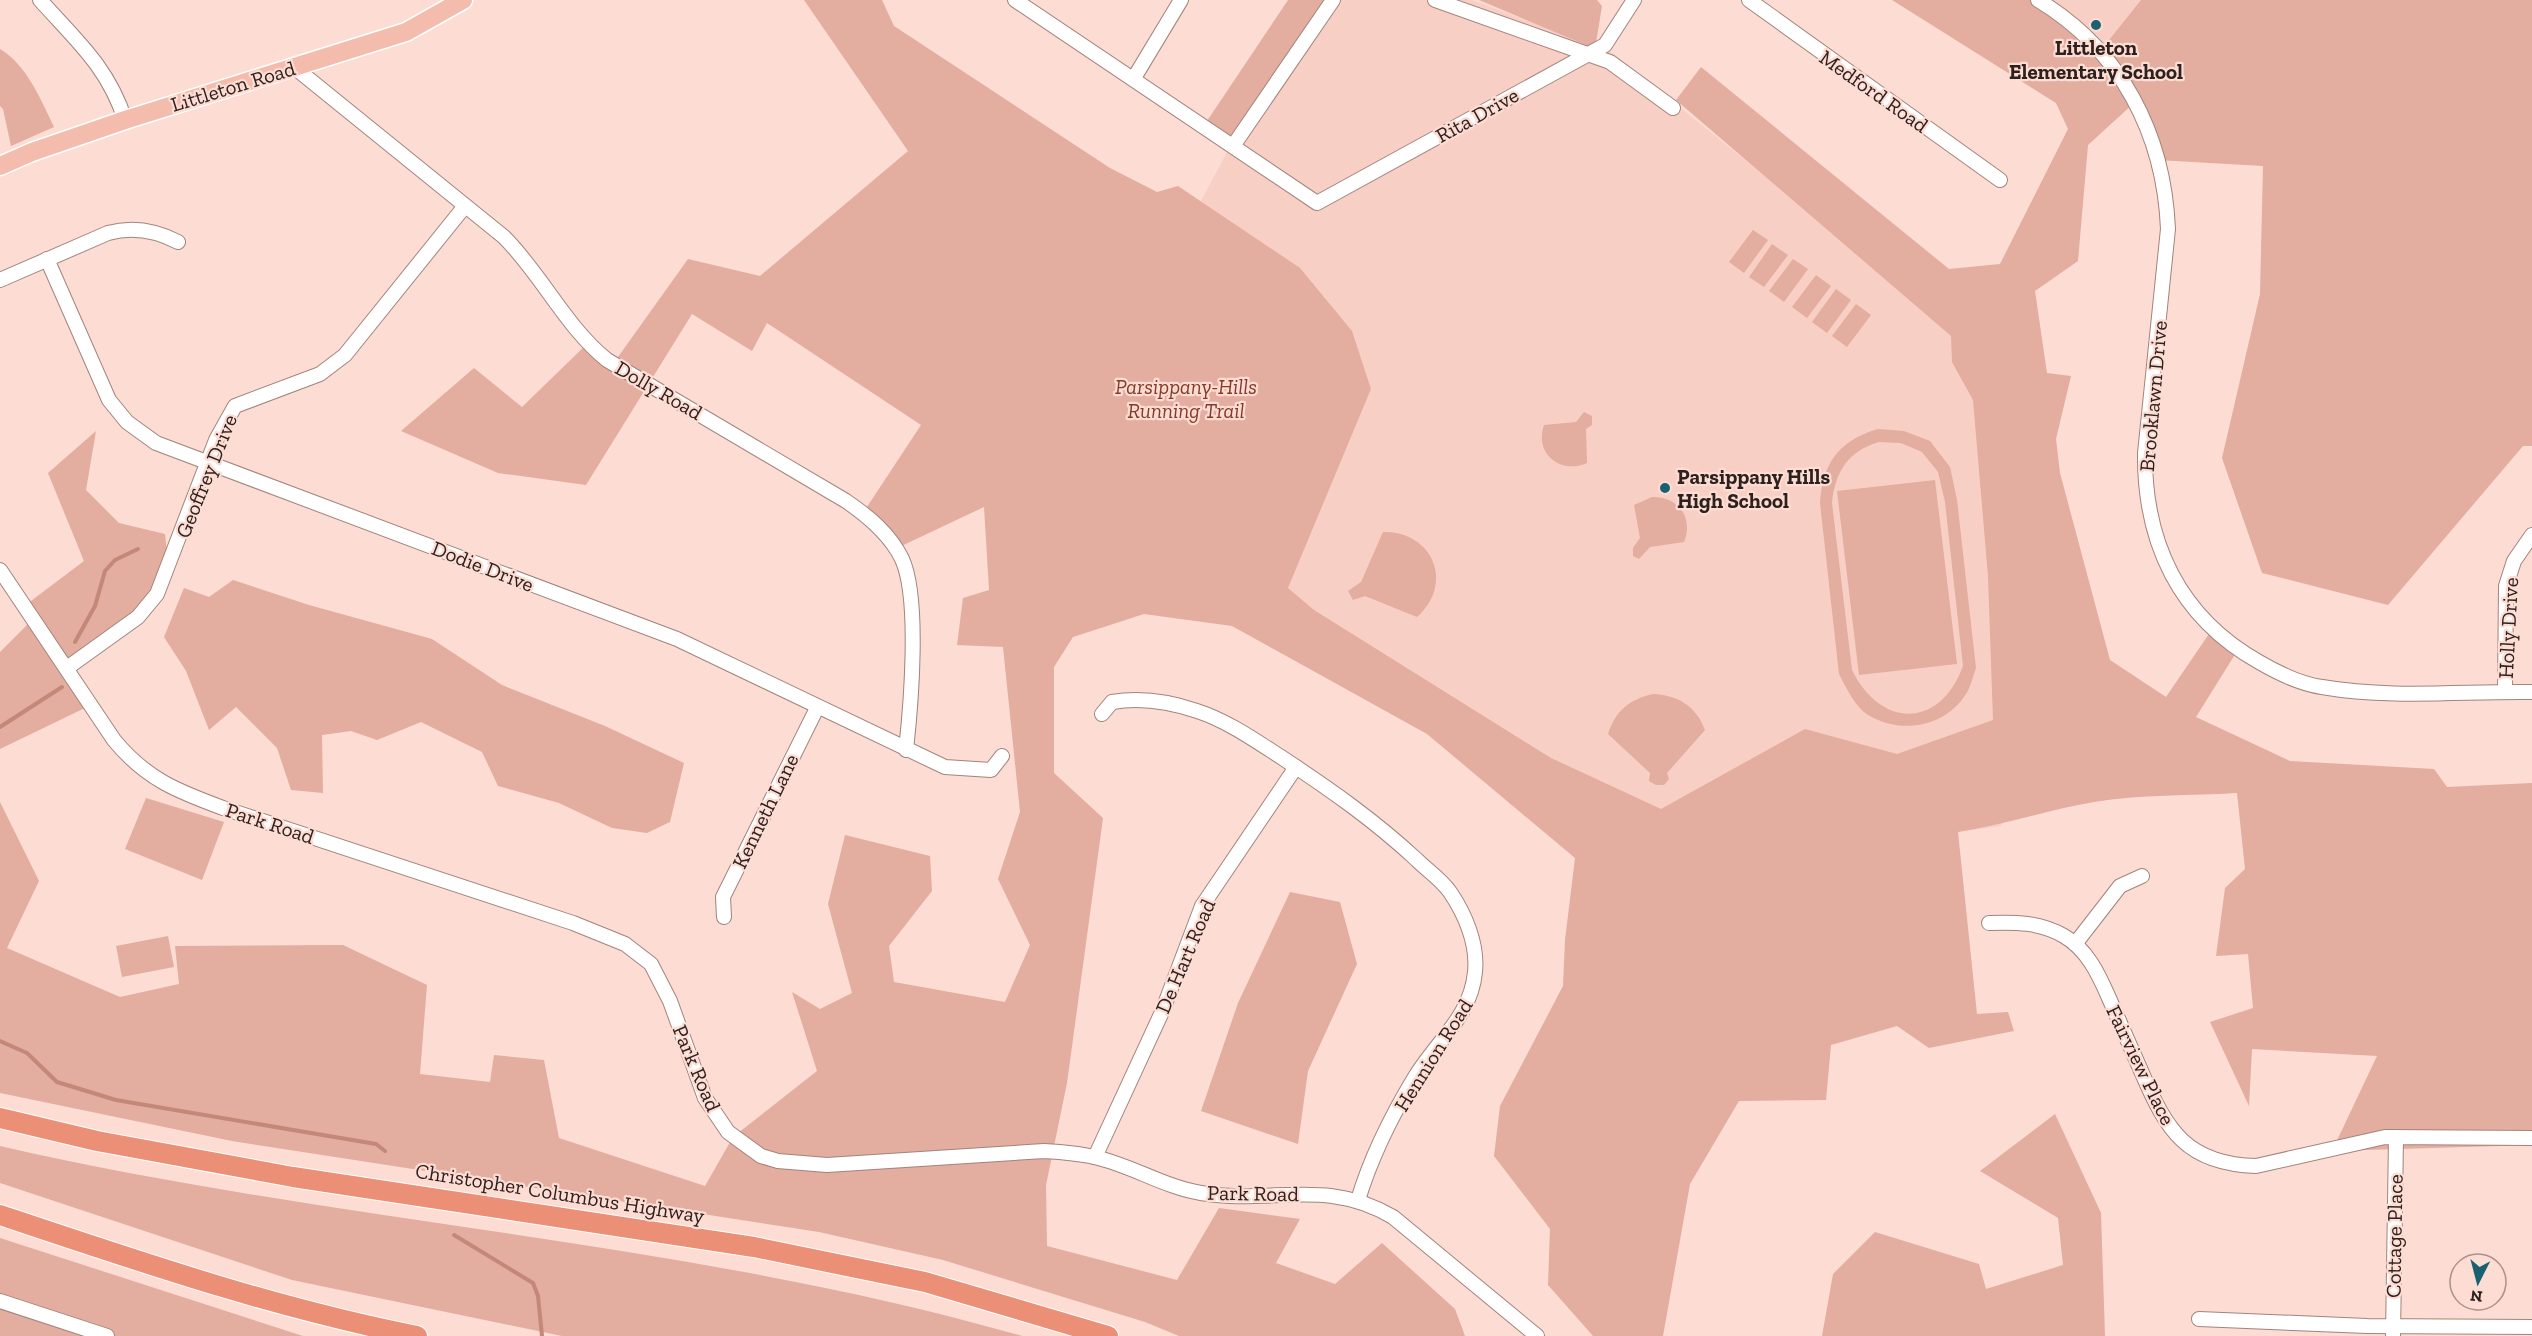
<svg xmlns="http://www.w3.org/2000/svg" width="2532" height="1336" font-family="'Zilla Slab',serif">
  <rect width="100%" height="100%" fill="#fddcd3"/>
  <g fill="#f8cfc5">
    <path d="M 1329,0 L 1472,0 L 1613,53 L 1766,177 L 1986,366 L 2030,764 L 2001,826 L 1958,832 L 1602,843 L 1477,755 L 1288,588 L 1371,389 L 1201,201 L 1226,154 Z"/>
    <path d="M 2040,0 L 2141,0 L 2101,51 Z"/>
  </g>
  <g fill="#e3ad9f" fill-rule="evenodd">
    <path d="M 804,0 L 882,0 L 894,26 L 1110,168 L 1157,192 L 1178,186 L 1300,268 L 1352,331 L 1371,389 L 1288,588 L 1314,610 L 1551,758 L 1661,809 L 1805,729 L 1897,754 L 1993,720 L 1988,576 L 1973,400 L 1952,362 L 1951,336 L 1676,100 L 1701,67 L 1949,269 L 2000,264 L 2068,129 L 2056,103 L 1892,0 L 2040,0 L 2101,50 L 2141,0 L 2532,0 L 2532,446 L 2523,446 L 2388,605 L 2262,573 L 2222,458 L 2260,294 L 2263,166 L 2157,160 L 2134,103 L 2088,145 L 2078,261 L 2035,291 L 2047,373 L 2071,376 L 2056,439 L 2060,473 L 2110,660 L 2166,697 L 2213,628 L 2239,648 L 2196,717 L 2290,761 L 2434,769 L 2447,787 L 2532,783 L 2532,1145 L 2332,1151 L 2377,1056 L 2252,1049 L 2249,1106 L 2210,1022 L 2253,1008 L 2248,954 L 2216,956 L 2225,888 L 2245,869 L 2237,793 C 2190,796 2140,794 2094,802 C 2047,810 2004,825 1958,832 L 1977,1014 L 2008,1012 L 2014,1031 L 1929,1048 L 1897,1026 L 1831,1045 L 1826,1100 L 1739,1101 L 1690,1184 L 1663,1336 L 1593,1336 L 1548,1285 L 1550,1229 L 1494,1156 L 1500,1106 L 1563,986 L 1565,940 L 1575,858 L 1427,734 L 1232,626 L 1144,614 L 1073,637 L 1054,667 L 1054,773 L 1103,818 L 1067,1083 L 1046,1185 L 1047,1246 L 1177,1280 L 1219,1208 L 1300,1219 L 1276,1263 L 1335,1284 L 1382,1243 L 1455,1309 L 1465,1336 L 1179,1336 L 1145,1322 L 943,1260 L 819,1232 L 232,1141 L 0,1093 L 0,802 L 39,881 L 7,948 L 120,997 L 179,984 L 175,946 L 343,945 L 427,985 L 420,1074 L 490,1082 L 494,1055 L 544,1060 L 559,1138 L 705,1186 L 733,1137 L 817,1071 L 792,992 L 820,1009 L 852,993 L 828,904 L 845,835 L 930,856 L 932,891 L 889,946 L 894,982 L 1005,1002 L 1030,945 L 998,879 L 1020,812 L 1003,647 L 957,645 L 963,598 L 989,590 L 984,507 L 895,549 L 863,513 L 921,425 L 767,323 L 752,351 L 692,314 L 586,485 L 498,473 L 401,431 L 474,368 L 522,407 L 587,344 L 613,364 L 688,259 L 760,276 L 908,151 Z"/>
    <path d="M 1288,0 L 1326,0 L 1233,138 L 1207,121 Z"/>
    <path d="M 1479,0 L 1597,0 L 1602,6 L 1595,49 Z"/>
    <path d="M 0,49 C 27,65 41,100 54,127 L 11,146 L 3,109 L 0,106 Z"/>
    <path d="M 1753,230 L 1768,240 L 1744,273 L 1729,262 Z"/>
    <path d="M 1772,244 L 1788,255 L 1764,287 L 1749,277 Z"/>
    <path d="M 1793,259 L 1808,269 L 1784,302 L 1769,291 Z"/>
    <path d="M 1816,275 L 1831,286 L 1807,318 L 1792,307 Z"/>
    <path d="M 1836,289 L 1851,300 L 1827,333 L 1812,322 Z"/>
    <path d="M 1856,304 L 1871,315 L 1847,347 L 1832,336 Z"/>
    <path d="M 1584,412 L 1592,416 L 1592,425 L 1586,429 L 1587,463 C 1560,475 1534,453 1544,425 L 1576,422 Z"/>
    <path d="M 1878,429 L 1904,431 L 1930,441 L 1950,467 L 1957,500 L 1976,668 C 1973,676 1971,686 1966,694 C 1945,727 1902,735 1868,715 C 1855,707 1846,687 1839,674 L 1820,503 C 1823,463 1838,441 1878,429 ZM 1879,442 L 1901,443 L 1922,452 L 1938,472 L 1945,502 L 1963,666 C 1940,729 1881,729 1852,670 L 1832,503 C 1835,472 1848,451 1879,442 Z"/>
    <path d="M 96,431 L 86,490 L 119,523 L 165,534 L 168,565 L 137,618 L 65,666 L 89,706 L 0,749 L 0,652 L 32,620 L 23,607 L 84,561 L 48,473 Z"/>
    <path d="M 1935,480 L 1957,664 L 1859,675 L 1837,491 Z"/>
    <path d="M 1652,497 C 1678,496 1694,518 1684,542 L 1650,547 L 1639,559 L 1633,556 L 1633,548 L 1640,538 L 1634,505 Z"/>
    <path d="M 1383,532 C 1433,531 1455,584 1417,617 L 1365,596 L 1353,600 L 1348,591 L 1361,582 Z"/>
    <path d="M 233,580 L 309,605 L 432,639 L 502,685 L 605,726 L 684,763 L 670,822 L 647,833 L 612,828 L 559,803 L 498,786 L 482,752 L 421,722 L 377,740 L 351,731 L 322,735 L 323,793 L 291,790 L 277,748 L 236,707 L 209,730 L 186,671 L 164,637 L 184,588 L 209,597 Z"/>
    <path d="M 1653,694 C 1678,695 1696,706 1705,730 L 1667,773 L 1669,779 L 1664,785 L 1656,785 L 1649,781 L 1650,773 L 1608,734 C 1615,711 1630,699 1653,694 Z"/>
    <path d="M 146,798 L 224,822 L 202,880 L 125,849 Z"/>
    <path d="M 1290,892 L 1340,902 L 1357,964 L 1308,1071 L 1298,1144 L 1201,1111 L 1238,1003 Z"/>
    <path d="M 168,936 L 174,967 L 122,977 L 116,946 Z"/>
    <path d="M 2055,1114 L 2101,1213 L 2105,1336 L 1822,1336 L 1833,1274 L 1875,1232 L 1979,1264 L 1986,1289 L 2063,1265 L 2058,1218 L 1980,1171 Z"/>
    <path d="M 0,1146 C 338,1224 689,1240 1022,1336 L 562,1336 L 292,1280 L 0,1183 Z"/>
    <path d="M 0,1238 L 303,1336 L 0,1336 Z"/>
  </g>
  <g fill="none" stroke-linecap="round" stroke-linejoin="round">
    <g stroke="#c48879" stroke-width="4">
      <path d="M 75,642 L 95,606 L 105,571 L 115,560 L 138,549"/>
      <path d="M 0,727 L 62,687"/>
      <path d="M 0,1041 L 27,1053 L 57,1082 L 116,1100 L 376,1144 L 385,1151"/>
      <path d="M 454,1235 L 533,1283 L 538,1296 L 542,1336"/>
    </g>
    <defs>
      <g id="minor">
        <path d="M 40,0 C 76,40 108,67 125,120"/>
        <path d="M 1015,0 L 1317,203 L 1605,45 L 1634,0"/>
        <path d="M 1435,0 L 1610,62 L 1673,108"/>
        <path d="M 1749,0 L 2000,180"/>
        <path d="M 2038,0 C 2121,50 2164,134 2168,229 L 2145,453 C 2144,542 2179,617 2259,662 C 2278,673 2300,684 2322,687 C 2391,699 2463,691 2532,692"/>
        <path d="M 294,67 L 504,237 C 542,275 565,326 607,360 L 846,501 C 868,516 890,534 902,559 C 920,598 911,705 906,750"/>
        <path d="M 1134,78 L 1181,0"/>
        <path d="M 1233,146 L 1333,0"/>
        <path d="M 47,259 L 109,400 L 127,422 L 156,443 L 677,639 L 945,767 L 991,770 L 1002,756"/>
        <path d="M 0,280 L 108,233 C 133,226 155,230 178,242"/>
        <path d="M 0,570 L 114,740 C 146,779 177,791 223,808 L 573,923 L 625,944 L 651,964 L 670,1001 L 705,1098 L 728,1132 L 761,1156 L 778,1161 L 827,1165 L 1044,1151 C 1061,1152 1077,1153 1094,1157 C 1131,1165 1164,1187 1201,1193 C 1272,1205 1325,1177 1393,1217 L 1537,1336"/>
        <path d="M 67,668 L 138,617 L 157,594 L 216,440 L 235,406 L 320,374 L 345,355 L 465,206"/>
        <path d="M 2505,692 L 2506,586 L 2514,561 L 2532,535"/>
        <path d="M 1102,714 L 1112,702 C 1141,697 1168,701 1197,711 C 1228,721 1256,741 1284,759 C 1331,790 1375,821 1417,860 C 1428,871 1441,879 1450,892 C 1465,914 1478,944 1475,972 C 1471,1016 1437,1041 1415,1077 C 1392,1115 1371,1157 1358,1200"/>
        <path d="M 724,917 L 723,897 L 817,708"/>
        <path d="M 1989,923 C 2015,922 2040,922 2064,936 C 2087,949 2099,975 2109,998 C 2120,1023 2131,1048 2142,1073 C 2167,1131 2187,1164 2256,1166 L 2385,1137 L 2532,1138"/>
        <path d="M 2075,944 L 2120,886 L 2142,876"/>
        <path d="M 1095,1157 L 1162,1012 L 1202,906 L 1296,767"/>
        <path d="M 0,1301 L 107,1336"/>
        <path d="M 2199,1319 L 2367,1326 L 2532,1327"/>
        <path d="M 2393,1336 L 2396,1137"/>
      </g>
      <path id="major" d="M 0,166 L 32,152 L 125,120 L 406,32 L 463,0"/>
      <g id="highway">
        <path d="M 0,1118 L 97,1141 L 293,1177 L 754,1247 L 925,1282 L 1108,1336"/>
        <path d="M 0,1215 C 138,1261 274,1308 417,1336"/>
      </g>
    </defs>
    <use href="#minor" stroke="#a2847c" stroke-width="16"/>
    <use href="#major" stroke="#fff" stroke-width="21"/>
    <use href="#highway" stroke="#fff" stroke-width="22"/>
    <use href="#minor" stroke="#fff" stroke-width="14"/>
    <use href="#major" stroke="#f3bcad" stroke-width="18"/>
    <use href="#highway" stroke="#eb8f77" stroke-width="20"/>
  </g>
  <g fill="#196170" stroke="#fddcd3" stroke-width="2">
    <circle cx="2096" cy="25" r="6"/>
    <circle cx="1665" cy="488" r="6"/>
  </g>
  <g text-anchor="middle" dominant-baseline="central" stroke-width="4.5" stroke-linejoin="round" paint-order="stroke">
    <g font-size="21" font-weight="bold" fill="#2d211e" stroke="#fddcd3">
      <text x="2096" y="47">Littleton<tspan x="2096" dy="24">Elementary School</tspan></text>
      <text x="1677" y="476" text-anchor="start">Parsippany Hills<tspan x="1677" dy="24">High School</tspan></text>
    </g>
    <g font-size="21" fill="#2d211e" stroke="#fddcd3">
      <text transform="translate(233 86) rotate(-17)">Littleton Road</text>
      <text transform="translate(1874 91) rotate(35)">Medford Road</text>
      <text transform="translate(1477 115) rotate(-29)">Rita Drive</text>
      <text transform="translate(659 390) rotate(30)">Dolly Road</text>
      <text transform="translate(2153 396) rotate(-85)">Brooklawn Drive</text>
      <text transform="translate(206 476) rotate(-68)">Geoffrey Drive</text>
      <text transform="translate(483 566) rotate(21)">Dodie Drive</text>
      <text transform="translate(2508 628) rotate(-87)">Holly Drive</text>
      <text transform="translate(765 811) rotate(-64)">Kenneth Lane</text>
      <text transform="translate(270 823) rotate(18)">Park Road</text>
      <text transform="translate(1185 956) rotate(-67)">De Hart Road</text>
      <text transform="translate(1433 1055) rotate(-58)">Hennion Road</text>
      <text transform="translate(2141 1065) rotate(64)">Fairview Place</text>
      <text transform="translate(697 1068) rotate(67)">Park Road</text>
      <text transform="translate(560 1193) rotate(9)">Christopher Columbus Highway</text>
      <text transform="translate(1253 1193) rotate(1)">Park Road</text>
      <text transform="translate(2394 1236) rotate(-89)">Cottage Place</text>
    </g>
    <g font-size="21" font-style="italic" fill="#853a27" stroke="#fddcd3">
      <text x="1186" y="386">Parsippany-Hills<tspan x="1186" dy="24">Running Trail</tspan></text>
    </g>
  </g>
  <g transform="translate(2478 1282) rotate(186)"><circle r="28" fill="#fddcd3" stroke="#aa918b" stroke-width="1.5"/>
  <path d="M0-4.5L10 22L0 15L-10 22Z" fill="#196170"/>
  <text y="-9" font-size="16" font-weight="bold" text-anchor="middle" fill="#2d211e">N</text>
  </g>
</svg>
